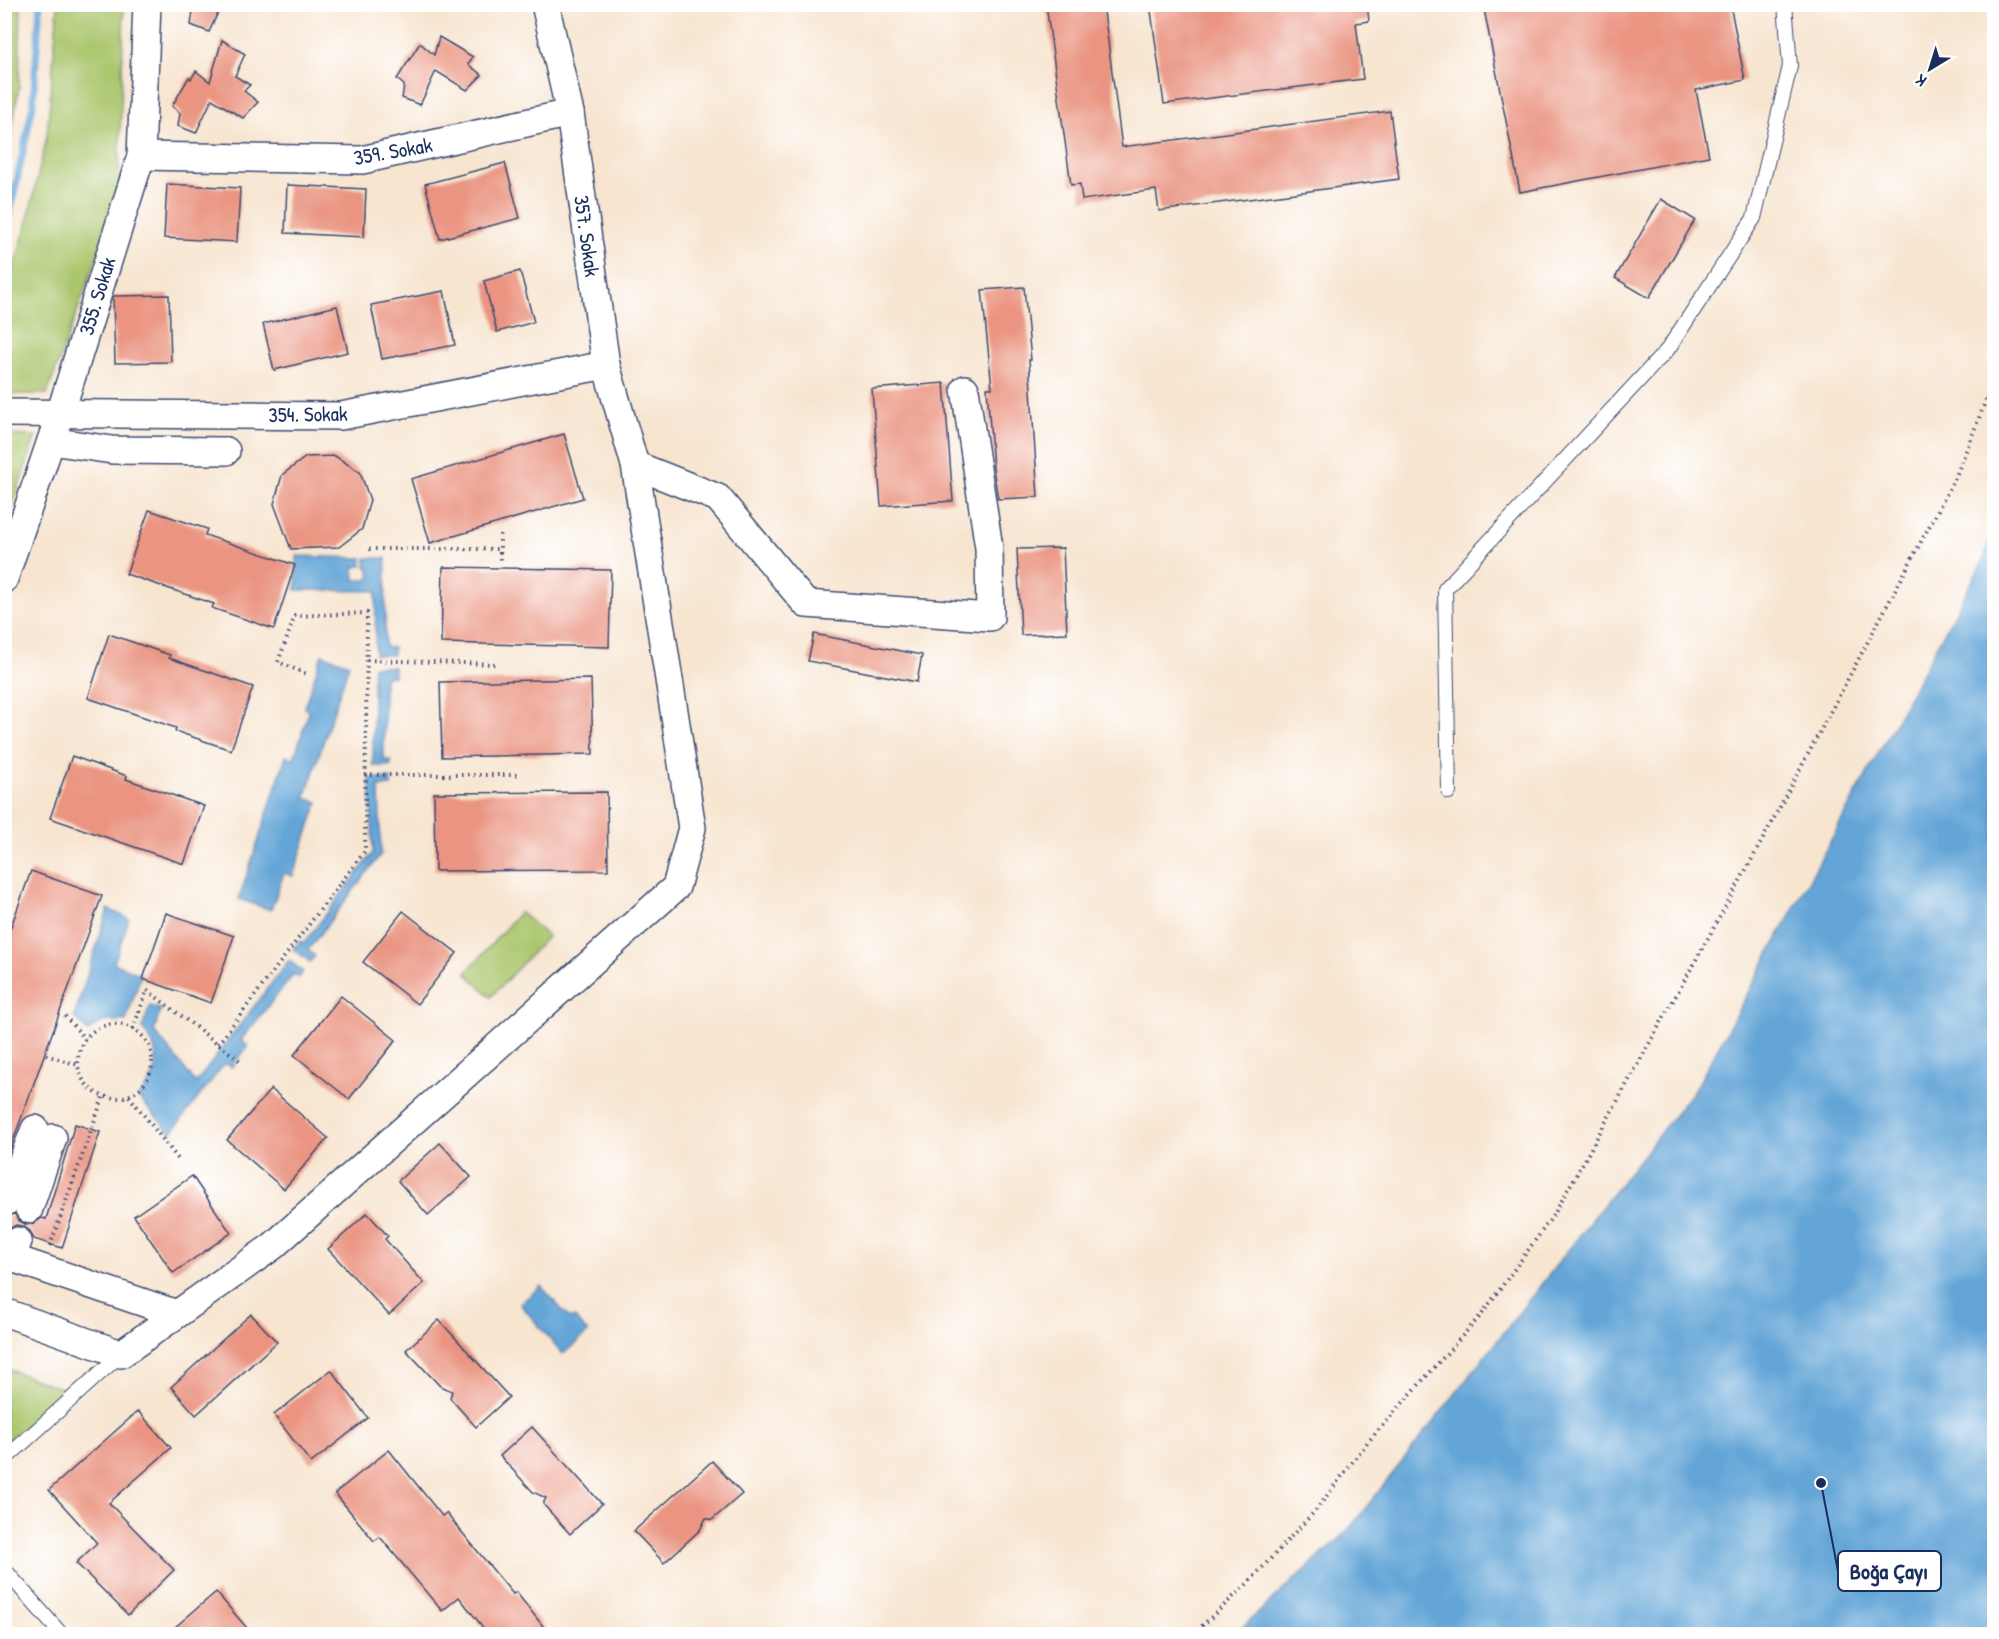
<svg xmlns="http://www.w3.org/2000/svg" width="1999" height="1639" font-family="'Patrick Hand',sans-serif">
  <rect width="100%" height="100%" fill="#fff"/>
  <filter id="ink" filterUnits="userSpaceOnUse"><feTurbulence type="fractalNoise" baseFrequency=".0167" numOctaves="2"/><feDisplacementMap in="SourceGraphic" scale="12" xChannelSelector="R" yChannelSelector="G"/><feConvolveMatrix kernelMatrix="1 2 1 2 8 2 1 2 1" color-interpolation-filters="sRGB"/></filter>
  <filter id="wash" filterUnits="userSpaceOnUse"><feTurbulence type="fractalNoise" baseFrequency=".008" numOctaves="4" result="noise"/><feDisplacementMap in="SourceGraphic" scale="24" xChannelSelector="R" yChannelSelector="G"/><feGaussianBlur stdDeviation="1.35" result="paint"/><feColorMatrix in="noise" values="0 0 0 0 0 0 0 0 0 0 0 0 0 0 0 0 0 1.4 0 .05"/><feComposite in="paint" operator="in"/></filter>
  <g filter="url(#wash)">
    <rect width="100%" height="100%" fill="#f7e5d0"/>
    <g fill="#abc66d" stroke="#637a66" stroke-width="1.5">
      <path d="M 5,4 L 21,5 L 19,87 L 5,171 Z"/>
      <path d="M 58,5 L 124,5 L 118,205 L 101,246 L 47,394 L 5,394 L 5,296 L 27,224 L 47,136 Z"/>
      <path d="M 5,435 L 36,436 L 5,527 L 4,435 Z"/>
      <path d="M 520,912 L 548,936 L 491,997 L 466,973 Z"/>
      <path d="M 4,1368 L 61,1388 L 54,1407 L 5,1441 Z"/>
    </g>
    <g fill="#63a5d7" stroke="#3f6a9a" stroke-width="1.5">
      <path d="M 1994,528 L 1994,1634 L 1235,1634 L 1346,1533 L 1697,1086 L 1983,561 Z"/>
      <path d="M 297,556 L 362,558 L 362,566 L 354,567 L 355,580 L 369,580 L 369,567 L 366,567 L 366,558 L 386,558 L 385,647 L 393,648 L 393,655 L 375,655 L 376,591 L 296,590 Z"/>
      <path d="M 322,654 L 349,664 L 305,798 L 318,802 L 293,876 L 284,873 L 271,910 L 239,899 L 286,756 L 294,758 L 309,711 L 304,708 Z"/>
      <path d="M 373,666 L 394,667 L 394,676 L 384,677 L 384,760 L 391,760 L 391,766 L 373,766 Z"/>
      <path d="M 370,778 L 391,778 L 391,786 L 379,787 L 381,854 L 308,950 L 315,956 L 310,962 L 293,949 L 300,941 L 304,943 L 373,853 Z"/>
      <path d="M 108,909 L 129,919 L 114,963 L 141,975 L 126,1021 C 110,1020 99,1020 88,1032 L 74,1017 Z"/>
      <path d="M 289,960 L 303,972 L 299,978 L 294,974 L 241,1040 L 248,1046 L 232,1067 L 225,1063 L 171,1133 L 138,1097 C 160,1074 163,1053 142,1028 L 150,1006 L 161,1009 L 154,1031 L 196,1083 Z"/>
      <path d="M 541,1286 L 570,1319 L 574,1317 L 588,1333 L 563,1354 L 520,1304 Z"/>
    </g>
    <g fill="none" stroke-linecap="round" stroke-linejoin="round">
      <path stroke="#63a5d7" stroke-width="7" d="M 4,240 L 33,105 L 40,4"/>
    </g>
    <g id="blocks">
      <g fill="#ea9481">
        <path d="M 194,4 L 222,4 L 209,32 L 191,25 Z"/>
        <path d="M 1046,4 L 1103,4 L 1122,147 L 1390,111 L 1399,179 L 1159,211 L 1156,190 L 1082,200 L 1080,184 L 1071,185 Z"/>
        <path d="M 1150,4 L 1367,4 L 1369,21 L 1356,23 L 1363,79 L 1164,104 Z"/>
        <path d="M 1483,4 L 1730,4 L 1745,80 L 1696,90 L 1709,156 L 1520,192 Z"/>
        <path d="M 439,37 L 473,57 L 468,64 L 482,75 L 467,90 L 436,71 L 420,105 L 402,98 L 404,85 L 397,79 L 420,43 L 434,55 Z"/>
        <path d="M 222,40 L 245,54 L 235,76 L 250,85 L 244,91 L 258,102 L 243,118 L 212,99 L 196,133 L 178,126 L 180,113 L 172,106 L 189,77 L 191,79 L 196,71 L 210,82 Z"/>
        <path d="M 505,163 L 520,218 L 440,239 L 425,184 Z"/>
        <path d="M 167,184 L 240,188 L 237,242 L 164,238 Z"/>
        <path d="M 287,185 L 366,189 L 364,237 L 285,233 Z"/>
        <path d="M 1661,199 L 1695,220 L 1649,298 L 1615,278 Z"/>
        <path d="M 520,271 L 534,322 L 497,332 L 484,281 Z"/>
        <path d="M 1024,287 L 1031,360 L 1029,360 L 1038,497 L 998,499 L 993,467 L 987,388 L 992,388 L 982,290 Z"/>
        <path d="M 444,291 L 455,345 L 382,359 L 371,305 Z"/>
        <path d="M 169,295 L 171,362 L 115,363 L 113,296 Z"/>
        <path d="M 337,306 L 348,352 L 274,370 L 263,324 Z"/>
        <path d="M 944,383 L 953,501 L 881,506 L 872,389 Z"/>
        <path d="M 564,434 L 583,498 L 430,543 L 411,479 Z"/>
        <path d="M 335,456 L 360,472 L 370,500 L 362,529 L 339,547 L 291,549 L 274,504 L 282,475 L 306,457 Z"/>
        <path d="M 149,510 L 207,529 L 205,535 L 295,565 L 274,629 L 212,608 L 214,604 L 126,574 Z"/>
        <path d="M 1063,548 L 1067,633 L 1021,635 L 1017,549 Z"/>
        <path d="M 443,567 L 611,570 L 609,647 L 441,643 Z"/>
        <path d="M 109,634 L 170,655 L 169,658 L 253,687 L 231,750 L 175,731 L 176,728 L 88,698 Z"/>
        <path d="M 814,634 L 922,655 L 917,682 L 808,661 Z"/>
        <path d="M 591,679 L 593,754 L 442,757 L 440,682 Z"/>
        <path d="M 72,756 L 127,776 L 126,779 L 204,806 L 184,864 L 50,818 Z"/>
        <path d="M 607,792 L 608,870 L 435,871 L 434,793 Z"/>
        <path d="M 31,871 L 102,896 L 6,1160 L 4,1160 L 4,946 Z"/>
        <path d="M 403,911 L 457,953 L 417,1004 L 363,962 Z"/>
        <path d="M 166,913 L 234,936 L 211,1003 L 143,979 Z"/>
        <path d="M 341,996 L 396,1040 L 349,1099 L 294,1055 Z"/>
        <path d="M 271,1089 L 328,1138 L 284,1189 L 227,1140 Z"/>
        <path d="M 75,1124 L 100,1132 L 62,1248 L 34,1239 L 30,1231 L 23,1226 L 16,1225 L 7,1230 L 4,1229 L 4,1216 L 15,1214 L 18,1220 L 25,1224 L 33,1224 L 42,1218 L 46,1219 Z"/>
        <path d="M 440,1143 L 471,1177 L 428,1215 L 398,1181 Z"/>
        <path d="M 192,1176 L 231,1233 L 173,1273 L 134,1216 Z"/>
        <path d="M 367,1213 L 388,1236 L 385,1239 L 424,1283 L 389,1315 L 328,1249 Z"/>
        <path d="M 251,1314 L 277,1342 L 196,1415 L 171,1387 Z"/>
        <path d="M 439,1320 L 509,1397 L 476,1427 L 450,1398 L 452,1391 L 440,1386 L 406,1350 Z"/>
        <path d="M 331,1370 L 368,1418 L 311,1463 L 274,1415 Z"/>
        <path d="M 138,1411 L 171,1448 L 109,1503 L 174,1570 L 128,1615 L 76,1563 L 97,1543 L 49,1490 Z"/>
        <path d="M 532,1427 L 602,1504 L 570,1534 L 543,1504 L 546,1498 L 533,1492 L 500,1456 Z"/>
        <path d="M 389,1450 L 442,1516 L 446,1513 L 513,1594 L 516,1592 L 550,1635 L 489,1635 L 459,1597 L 442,1611 L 380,1537 L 374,1541 L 335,1493 Z"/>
        <path d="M 712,1461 L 742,1494 L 712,1520 L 706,1518 L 700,1530 L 664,1563 L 634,1531 Z"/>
        <path d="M 216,1592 L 253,1635 L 166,1635 Z"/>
      </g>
    </g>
  </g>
  <g filter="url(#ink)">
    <use href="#blocks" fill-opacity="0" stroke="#3c4a6f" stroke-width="1.5"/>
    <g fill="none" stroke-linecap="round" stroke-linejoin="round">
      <defs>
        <g id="service">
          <path d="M 1449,792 L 1445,589 L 1668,349 L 1754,218 L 1790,66 L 1785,4"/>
          <path d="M 4,1460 L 121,1354"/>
          <path d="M 4,1569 L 61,1634"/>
        </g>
        <g id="minor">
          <path d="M 141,156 L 362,160 L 570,113"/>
          <path d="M 4,413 L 341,416 L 606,365"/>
          <path d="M 51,441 L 112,450 L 226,451"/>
          <path d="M 635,465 L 718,498 L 806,604 L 990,617 L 989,548 L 965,389"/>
          <path d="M 4,579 L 60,414 L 141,156 L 147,4"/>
          <path d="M 7,1201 L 35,1129"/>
          <path d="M 29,1209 L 53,1138"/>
          <path d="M 18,1241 L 12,1258 L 177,1314"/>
          <path d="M 4,1312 L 121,1354 L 273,1246 L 676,887 L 692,828 L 674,711 L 635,465 L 606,365 L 570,113 L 545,4"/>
        </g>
      </defs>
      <use href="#service" stroke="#3c4a6f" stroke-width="16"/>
      <use href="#minor" stroke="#3c4a6f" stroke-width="30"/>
      <g stroke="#3c4a6f" stroke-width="4" stroke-dasharray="1.5 4.5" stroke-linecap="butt">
        <path d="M 500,534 L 500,561"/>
        <path d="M 369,549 L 500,549"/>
        <path d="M 367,660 L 495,664"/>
        <path d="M 365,775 L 519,775"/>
        <path d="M 65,1016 L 85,1039"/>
        <circle cx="115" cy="1061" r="37"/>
        <path d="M 133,1029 L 147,990 L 243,1063"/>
        <path d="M 218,1044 L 365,851 L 367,613 L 295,616 L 278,662 L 307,674"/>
        <path d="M 46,1055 L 78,1065"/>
        <path d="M 129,1096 L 178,1159"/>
        <path d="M 50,1246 L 103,1097"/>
        <path d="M 1193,1634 L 1246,1585 L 1316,1510 L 1367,1443 L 1482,1314 L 1555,1213 L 1757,850 L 1956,476 L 1994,380"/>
      </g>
      <use href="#service" stroke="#fff" stroke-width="14"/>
      <use href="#minor" stroke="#fff" stroke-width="27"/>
    </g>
  </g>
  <g text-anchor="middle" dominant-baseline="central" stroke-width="4.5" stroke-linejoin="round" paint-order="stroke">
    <g font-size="21" fill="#1b2f5e" stroke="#fff">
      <text transform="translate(393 151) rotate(-10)">359. Sokak</text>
      <text transform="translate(587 236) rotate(82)">357. Sokak</text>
      <text transform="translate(97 296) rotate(-73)">355. Sokak</text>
      <text transform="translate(308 414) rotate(-1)">354. Sokak</text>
    </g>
  </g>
  <path fill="none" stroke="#1b2f5e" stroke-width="2" d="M1821 1483L1838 1571"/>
  <circle fill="#1b2f5e" stroke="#fff" stroke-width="2" cx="1821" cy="1483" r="6"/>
  <rect fill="#fff" stroke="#1b2f5e" stroke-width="2" x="1838" y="1551" width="103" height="40" rx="6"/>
  <g font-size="22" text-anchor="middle" font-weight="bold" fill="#1b2f5e">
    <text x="1889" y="1579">Boğa Çayı</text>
  </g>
  <rect width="1999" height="1639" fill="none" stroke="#fff" stroke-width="24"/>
  <g transform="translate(1930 69) rotate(218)" stroke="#ffffff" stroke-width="4.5" paint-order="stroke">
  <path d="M0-4.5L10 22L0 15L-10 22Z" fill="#1b2f5e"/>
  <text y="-9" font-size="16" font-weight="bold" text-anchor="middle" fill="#1b2f5e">K</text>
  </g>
</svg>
